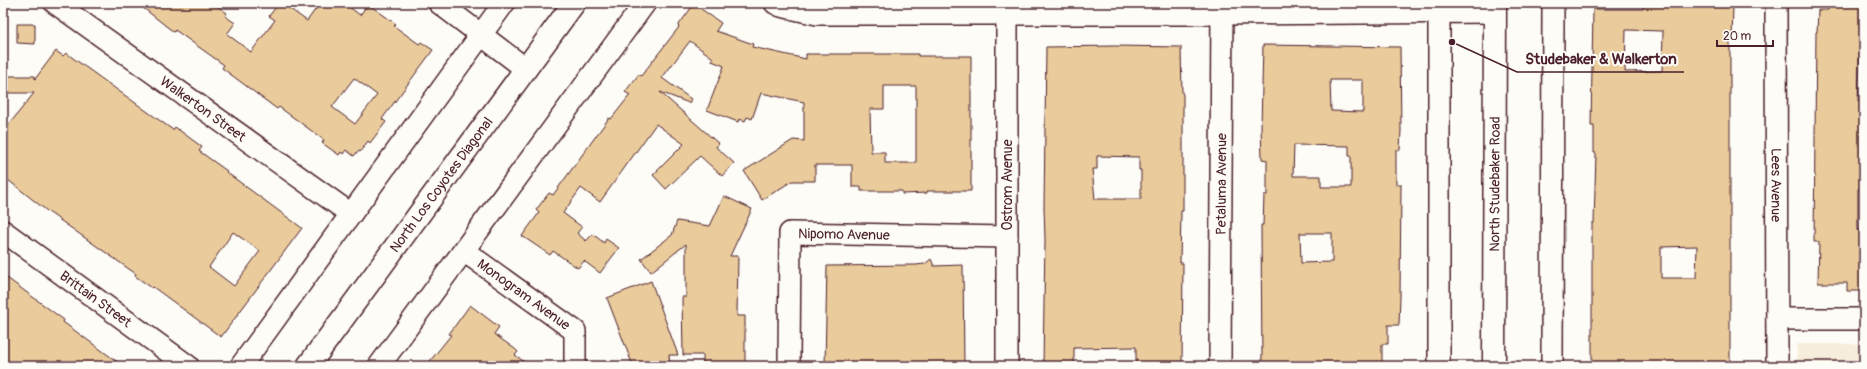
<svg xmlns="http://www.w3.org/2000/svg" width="1867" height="369" font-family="Pangolin,sans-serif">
  <rect width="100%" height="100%" fill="#fdfcf7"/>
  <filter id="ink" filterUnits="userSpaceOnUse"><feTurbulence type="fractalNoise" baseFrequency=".025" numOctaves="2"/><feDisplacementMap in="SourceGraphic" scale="8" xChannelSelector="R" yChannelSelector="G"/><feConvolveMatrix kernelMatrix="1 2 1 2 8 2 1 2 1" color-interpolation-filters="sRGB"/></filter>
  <g filter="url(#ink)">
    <rect fill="#f7eddc" x="1797" y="344" width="67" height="22"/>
    <g fill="#e9cb9c" stroke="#4a1f2b" fill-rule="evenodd">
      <path d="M 137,3 L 213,3 L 227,13 L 225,16 L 235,23 L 227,34 L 251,52 L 275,20 L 269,16 L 279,3 L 282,3 L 307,21 L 320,3 L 344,3 L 360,15 L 368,4 L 396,24 L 394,26 L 419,44 L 421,42 L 433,50 L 382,119 L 386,122 L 370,143 L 368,141 L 360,152 L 358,151 L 354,156 L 346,150 L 343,154 L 341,152 L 339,155 L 322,143 L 324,140 L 279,107 L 277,109 L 222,68 L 224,65 L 175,30 L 174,32 L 166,26 ZM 354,78 L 377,95 L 355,124 L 332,107 Z"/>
      <path d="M 1643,3 L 1733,6 L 1732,39 L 1730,39 L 1730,366 L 1592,366 L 1592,223 L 1594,223 L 1596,153 L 1594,153 L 1594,126 L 1591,126 L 1593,9 L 1643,9 ZM 1626,30 L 1663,31 L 1662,71 L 1625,72 ZM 1697,246 L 1696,278 L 1661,278 L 1661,247 Z"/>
      <path d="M 1828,3 L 1864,3 L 1864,23 L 1861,23 L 1858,101 L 1864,101 L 1864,183 L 1863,189 L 1858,189 L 1858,230 L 1864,230 L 1864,291 L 1847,291 L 1847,283 L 1818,283 L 1819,242 L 1814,242 L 1816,32 L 1817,32 L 1818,10 L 1828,10 Z"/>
      <path d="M 694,4 L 721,23 L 716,31 L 753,44 L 752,47 L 806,59 L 806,54 L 918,54 L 918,56 L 971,56 L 971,191 L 927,191 L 927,193 L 902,194 L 902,191 L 861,191 L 861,187 L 852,187 L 852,165 L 815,165 L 815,181 L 792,181 L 762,200 L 744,171 L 793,140 L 804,141 L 804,102 L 761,93 L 752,119 L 747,117 L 745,121 L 739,119 L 738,122 L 707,110 L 724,66 L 712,61 L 713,58 L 690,41 L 662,78 L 691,99 L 689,103 L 660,92 L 719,144 L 716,147 L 734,163 L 722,176 L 700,156 L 666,189 L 653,175 L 684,144 L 656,124 L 600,202 L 581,188 L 563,213 L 582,227 L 577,233 L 586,241 L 593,234 L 604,243 L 606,239 L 619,248 L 600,273 L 584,261 L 578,268 L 553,251 L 550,255 L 522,236 L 539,213 L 536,210 L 549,193 L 553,195 L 609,118 L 611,119 L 630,95 L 625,92 L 639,74 L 641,76 L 679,27 L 678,26 ZM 884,86 L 916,86 L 916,163 L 885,163 L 885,152 L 871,152 L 870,109 L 884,109 Z"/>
      <path d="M 17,24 L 35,24 L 35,44 L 17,43 Z"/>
      <path d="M 1263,45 L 1400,47 L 1401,130 L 1400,150 L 1396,150 L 1396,184 L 1401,184 L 1400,297 L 1399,325 L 1388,325 L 1388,344 L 1382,344 L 1382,366 L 1292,363 L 1292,366 L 1262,366 L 1261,225 L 1263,225 L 1264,195 L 1267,195 L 1267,160 L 1262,159 L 1261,127 ZM 1330,80 L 1363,80 L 1363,112 L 1331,111 ZM 1294,145 L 1349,146 L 1349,156 L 1351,156 L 1351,187 L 1321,187 L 1321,176 L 1293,176 ZM 1300,233 L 1332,233 L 1332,262 L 1301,263 Z"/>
      <path d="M 1114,46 L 1181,47 L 1182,93 L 1183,94 L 1183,211 L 1181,211 L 1180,263 L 1183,263 L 1182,366 L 1136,365 L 1136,347 L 1074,348 L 1074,366 L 1043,366 L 1045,240 L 1044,208 L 1046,47 ZM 1097,156 L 1139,157 L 1139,170 L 1141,170 L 1141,199 L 1095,199 L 1092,169 L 1097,169 Z"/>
      <path d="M 56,51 L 63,56 L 66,53 L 173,130 L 175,127 L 202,147 L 199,151 L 227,171 L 226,172 L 302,228 L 221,337 L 153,287 L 152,288 L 135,276 L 136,274 L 47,211 L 3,176 L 3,132 L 34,93 L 4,93 L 4,76 L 35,76 L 35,79 ZM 233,232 L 260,251 L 234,286 L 209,267 Z"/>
      <path d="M 724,196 L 752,209 L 730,256 L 738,256 L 737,316 L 745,316 L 745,366 L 703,366 L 703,355 L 683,355 L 682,297 L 686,297 L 686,244 L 651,272 L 641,259 L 672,235 L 677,221 L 710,226 Z"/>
      <path d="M 931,259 L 934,266 L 963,265 L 964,366 L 919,366 L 919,365 L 825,366 L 827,266 L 916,265 L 925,264 Z"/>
      <path d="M 3,275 L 64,320 L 63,322 L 123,366 L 3,366 Z"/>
      <path d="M 651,281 L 678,355 L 669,355 L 670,366 L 633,366 L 607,298 Z"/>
      <path d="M 470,305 L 499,327 L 494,334 L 515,349 L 518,352 L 515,355 L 530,366 L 426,366 L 451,335 L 449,334 Z"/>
    </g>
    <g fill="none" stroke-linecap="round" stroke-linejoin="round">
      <defs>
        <g id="minor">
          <path id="s1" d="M 55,3 L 351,214"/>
          <path d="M 439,3 L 526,69"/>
          <path d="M 775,3 L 781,6 L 817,14 L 1222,14 L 1495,12"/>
          <path id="s2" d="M 1776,3 L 1777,366"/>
          <path id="s3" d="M 3,231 L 188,366"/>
          <path id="s4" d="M 464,251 L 575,331 L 575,366"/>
          <path d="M 1777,319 L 1864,319"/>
          <path d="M 241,366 L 504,3"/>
          <path d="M 379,366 L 645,3"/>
          <path id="s5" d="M 789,366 L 790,233 L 1007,237"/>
          <path d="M 1007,366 L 1007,3"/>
          <path id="s6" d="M 1220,366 L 1222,3"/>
          <path d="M 1439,366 L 1439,3"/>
          <path d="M 1552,366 L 1553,3"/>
        </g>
        <g id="major">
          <path id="s7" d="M 308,366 L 574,3"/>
          <path id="s8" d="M 1494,366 L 1495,3"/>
        </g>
      </defs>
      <use href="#minor" stroke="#4a1f2b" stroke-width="24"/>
      <use href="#major" stroke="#4a1f2b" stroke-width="25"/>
      <use href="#minor" stroke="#fdfcf7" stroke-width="21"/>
      <use href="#major" stroke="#fdfcf7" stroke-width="22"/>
    </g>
  </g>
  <g text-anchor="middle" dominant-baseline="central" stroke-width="4" stroke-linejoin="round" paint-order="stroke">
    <g font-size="14" fill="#4a1f2b" stroke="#fdfcf7">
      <text stroke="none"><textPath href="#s1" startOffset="182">Walkerton Street</textPath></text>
      <text stroke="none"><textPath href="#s6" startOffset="182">Petaluma Avenue</textPath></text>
      <text stroke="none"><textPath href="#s8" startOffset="182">North Studebaker Road</textPath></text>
      <text stroke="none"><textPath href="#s7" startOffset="225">North Los Coyotes Diagonal</textPath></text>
      <text transform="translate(1007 185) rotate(-90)">Ostrom Avenue</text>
      <text stroke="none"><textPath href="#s2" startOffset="182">Lees Avenue</textPath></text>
      <text stroke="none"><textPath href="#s5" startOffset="187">Nipomo Avenue</textPath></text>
      <text stroke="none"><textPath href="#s4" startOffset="74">Monogram Avenue</textPath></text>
      <text stroke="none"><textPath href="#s3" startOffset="115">Brittain Street</textPath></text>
    </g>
  </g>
  <path fill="none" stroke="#4a1f2b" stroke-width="1.5" d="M1452 42L1517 72H1684"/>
  <circle fill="#4a1f2b" stroke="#fdfcf7" stroke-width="1.5" cx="1452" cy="42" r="4"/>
  <g font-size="15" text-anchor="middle" font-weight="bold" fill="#4a1f2b" stroke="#fdfcf7" stroke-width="4" stroke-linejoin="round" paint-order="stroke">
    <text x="1601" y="64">Studebaker &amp; Walkerton</text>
  </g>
  <rect width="1867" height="369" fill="none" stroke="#fdfcf7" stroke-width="16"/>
  <rect x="8" y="8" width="1851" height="353" fill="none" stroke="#4a1f2b" stroke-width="1.5" filter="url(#ink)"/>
  <path d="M1717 40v6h56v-6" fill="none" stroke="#4a1f2b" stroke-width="2"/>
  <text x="1723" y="40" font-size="12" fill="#4a1f2b" stroke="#fdfcf7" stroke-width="3" paint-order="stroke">20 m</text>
</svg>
